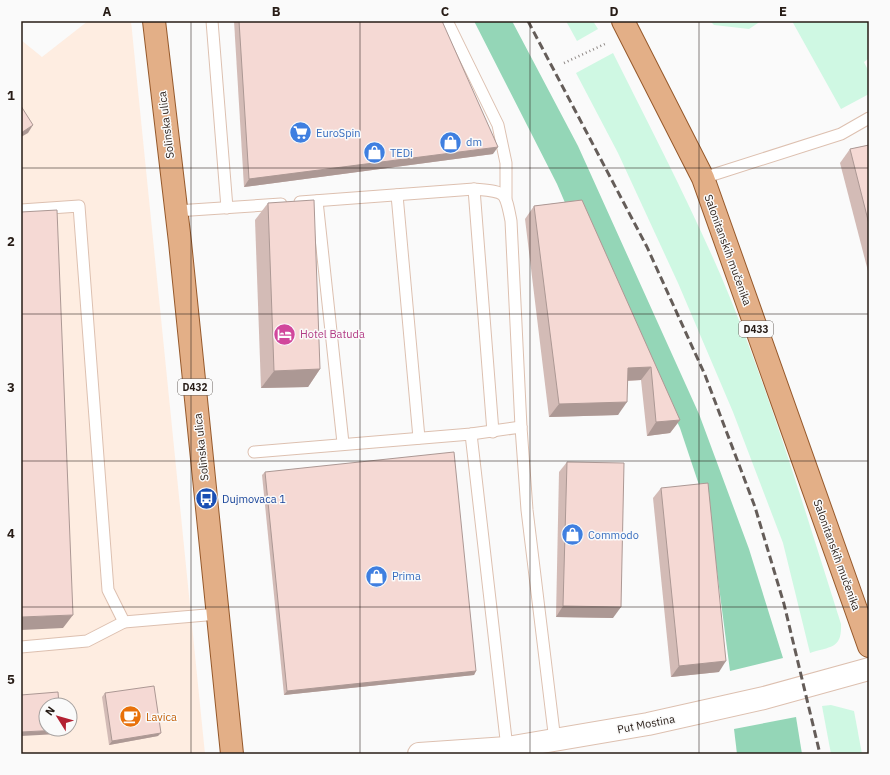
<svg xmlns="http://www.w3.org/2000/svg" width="890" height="775" font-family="'IBM Plex Sans',sans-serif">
  <rect width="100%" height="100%" fill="#fafafa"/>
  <path fill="#feede1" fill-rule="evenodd" d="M 88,21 L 131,21 L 205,754 L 21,754 L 21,40 L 42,57 ZM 46,705 L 70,705 L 70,729 L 46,729 Z"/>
  <g fill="#cff8e3">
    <path d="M 566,21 L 593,21 L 598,29 L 577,41 Z"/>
    <path d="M 710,21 L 761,21 L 749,29 L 714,25 Z"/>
    <path d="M 792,21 L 869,21 L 869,58 L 864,62 L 869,72 L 869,94 L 841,109 Z"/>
    <path d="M 613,53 C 650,127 688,200 721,276 C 769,389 804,508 841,624 C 842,649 831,646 810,653 L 783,543 L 733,412 L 678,283 L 618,153 L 576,73 Z"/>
    <path d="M 831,705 L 854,711 L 862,754 L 831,754 L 822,706 Z"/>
  </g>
  <g fill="#94d6b7">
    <path d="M 474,21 L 512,21 L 578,146 L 699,414 L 749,549 L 783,658 L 730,671 L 710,518 L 680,428 L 609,276 L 595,273 L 557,184 Z"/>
    <path d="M 796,717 L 802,754 L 737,754 L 734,729 Z"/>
  </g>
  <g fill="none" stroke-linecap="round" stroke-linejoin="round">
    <defs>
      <g id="service">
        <path d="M 212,21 L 227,208"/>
        <path d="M 447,21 L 498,125 L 506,163 L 506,198"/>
        <path d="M 703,178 L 841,134 L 869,118"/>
        <path d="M 474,189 L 493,432"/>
        <path d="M 397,195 L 419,438"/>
        <path d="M 317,201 L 343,443"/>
        <path d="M 300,202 L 474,189 C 506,192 505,190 511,221 L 521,427 L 527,510 L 555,741"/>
        <path d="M 21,210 L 79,206 L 108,590 L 124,622 L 218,614"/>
        <path d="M 176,211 L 281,204"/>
        <path d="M 471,434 L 507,748"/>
        <path d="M 254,452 L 471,434 L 521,427"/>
        <path d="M 21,647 L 87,641 L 124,622"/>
      </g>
      <path id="minor" d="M 419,754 L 507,748 L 648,724 L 764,698 L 869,669"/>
      <g id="primary">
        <path d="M 154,21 L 180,242 L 232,754"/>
        <path d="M 623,21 L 703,178 L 869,646"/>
      </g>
    </defs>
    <use href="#service" stroke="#ddc0b0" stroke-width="13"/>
    <use href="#minor" stroke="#ddc0b0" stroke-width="24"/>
    <use href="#primary" stroke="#96592b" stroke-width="24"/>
    <path stroke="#8f8986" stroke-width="2.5" stroke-dasharray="1 3" stroke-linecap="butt" d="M 564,63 L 607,43"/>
    <use href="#service" stroke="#fff" stroke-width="11"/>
    <use href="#minor" stroke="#fff" stroke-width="22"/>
    <use href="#primary" stroke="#e3af87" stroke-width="22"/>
    <path stroke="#655d59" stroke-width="3" stroke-dasharray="8 4" stroke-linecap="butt" d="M 528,21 L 647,247 L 705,375 L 755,507 L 784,604 L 820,754"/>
  </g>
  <g fill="#d3bbb6">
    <path d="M 234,21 L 442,21 L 493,154 L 244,187 Z"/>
    <path d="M 869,145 L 869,275 L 840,163 L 850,149 Z"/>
    <path d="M 582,200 L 680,420 L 670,433 L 647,436 L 641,380 L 628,381 L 618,415 L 549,417 L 525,219 L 534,206 Z"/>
    <path d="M 268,203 L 320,369 L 308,387 L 261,388 L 255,220 Z"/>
    <path d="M 567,462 L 613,618 L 556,617 L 559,472 Z"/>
    <path d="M 265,472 L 476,671 L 474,675 L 284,695 L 262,475 Z"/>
    <path d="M 661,488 L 719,672 L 671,677 L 653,498 Z"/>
    <path d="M 105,693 L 158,736 L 109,745 L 102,697 Z"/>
  </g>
  <g fill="#ac9894">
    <path d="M 33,125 L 28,133 L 21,137 L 21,133 Z"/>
    <path d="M 498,147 L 493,154 L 244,187 L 249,179 Z"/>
    <path d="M 651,367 L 641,380 L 619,381 L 628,368 Z"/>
    <path d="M 320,369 L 308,387 L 261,388 L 274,371 Z"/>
    <path d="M 627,402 L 618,415 L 549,417 L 559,404 Z"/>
    <path d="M 680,420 L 670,433 L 647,436 L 656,422 Z"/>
    <path d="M 563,606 L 621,607 L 613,618 L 556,617 Z"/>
    <path d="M 73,615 L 63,628 L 21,630 L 21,617 Z"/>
    <path d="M 726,661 L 719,672 L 671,677 L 679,666 Z"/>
    <path d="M 476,671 L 474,675 L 284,695 L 287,691 Z"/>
    <path d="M 61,730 L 58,734 L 21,736 L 21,732 Z"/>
    <path d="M 161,733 L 158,736 L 109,745 L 112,741 Z"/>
  </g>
  <g fill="#f5d9d4" stroke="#ac9894">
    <path d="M 239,21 L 442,21 L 498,147 L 249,179 Z"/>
    <path d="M 21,106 L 33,125 L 21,133 Z"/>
    <path d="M 869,145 L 869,224 L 850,149 Z"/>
    <path d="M 314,200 L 320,369 L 274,371 L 268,203 Z"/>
    <path d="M 582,200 L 680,420 L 656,422 L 651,367 L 628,368 L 627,402 L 559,404 L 534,206 Z"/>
    <path d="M 57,210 L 73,615 L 21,617 L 21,212 Z"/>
    <path d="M 454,452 L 476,671 L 287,691 L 265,472 Z"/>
    <path d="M 567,462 L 624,463 L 621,607 L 563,606 Z"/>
    <path d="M 708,483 L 726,661 L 679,666 L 661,488 Z"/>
    <path d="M 154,686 L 161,733 L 112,741 L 105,693 Z"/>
    <path d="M 58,692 L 59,705 L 46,705 L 46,729 L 61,729 L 61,730 L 21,732 L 21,695 Z"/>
  </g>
  <path fill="none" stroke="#271c16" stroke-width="1" stroke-opacity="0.55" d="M 191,21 L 191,754M 360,21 L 360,754M 530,21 L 530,754M 699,21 L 699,754M 21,168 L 869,168M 21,314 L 869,314M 21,461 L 869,461M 21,607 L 869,607"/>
  <defs>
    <symbol id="supermarket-disc" viewBox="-11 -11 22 22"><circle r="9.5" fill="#3f7fe0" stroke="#fafafa"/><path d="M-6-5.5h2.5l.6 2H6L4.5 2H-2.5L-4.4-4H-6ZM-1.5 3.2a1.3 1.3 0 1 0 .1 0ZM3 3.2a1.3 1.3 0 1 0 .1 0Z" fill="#fff"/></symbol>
    <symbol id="shop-disc" viewBox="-11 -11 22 22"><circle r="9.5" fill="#3f7fe0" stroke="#fafafa"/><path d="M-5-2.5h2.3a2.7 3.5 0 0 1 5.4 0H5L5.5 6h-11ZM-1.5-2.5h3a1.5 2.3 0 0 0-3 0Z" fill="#fff"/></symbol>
    <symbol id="hotel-disc" viewBox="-11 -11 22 22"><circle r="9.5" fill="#d1479c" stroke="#fafafa"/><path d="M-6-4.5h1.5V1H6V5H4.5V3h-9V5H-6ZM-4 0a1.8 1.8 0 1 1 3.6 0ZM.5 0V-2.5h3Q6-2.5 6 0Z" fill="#fff"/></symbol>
    <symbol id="bus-disc" viewBox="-11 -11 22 22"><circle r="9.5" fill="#1a4fb4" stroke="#fafafa"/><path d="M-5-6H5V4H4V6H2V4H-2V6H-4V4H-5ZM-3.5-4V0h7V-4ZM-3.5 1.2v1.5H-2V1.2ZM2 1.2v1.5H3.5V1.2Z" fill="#fff"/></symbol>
    <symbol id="cafe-disc" viewBox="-11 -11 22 22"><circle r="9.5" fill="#e8710a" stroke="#fafafa"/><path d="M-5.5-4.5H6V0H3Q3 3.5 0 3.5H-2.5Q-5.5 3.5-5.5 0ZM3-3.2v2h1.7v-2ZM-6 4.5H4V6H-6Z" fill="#fff"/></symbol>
  </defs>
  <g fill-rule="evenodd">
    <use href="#supermarket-disc" x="288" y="120" width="25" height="25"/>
    <use href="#shop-disc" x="438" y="130" width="25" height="25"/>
    <use href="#shop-disc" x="362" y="140" width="25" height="25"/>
    <use href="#hotel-disc" x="272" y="322" width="25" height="25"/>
    <use href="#bus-disc" x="194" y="486" width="25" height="25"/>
    <use href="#shop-disc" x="560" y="522" width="25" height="25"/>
    <use href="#shop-disc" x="364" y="564" width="25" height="25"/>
    <use href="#cafe-disc" x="118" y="704" width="25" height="25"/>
  </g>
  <g text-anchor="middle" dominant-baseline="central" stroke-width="3" stroke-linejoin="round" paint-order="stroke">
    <g fill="#fafafa" stroke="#665f5a" stroke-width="1">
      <rect x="739" y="321" width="34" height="16" rx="3"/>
      <rect x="178" y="379" width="34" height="16" rx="3"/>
    </g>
    <g font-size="10" font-weight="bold" fill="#271c16">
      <text x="756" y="329">D433</text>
      <text x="195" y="387">D432</text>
    </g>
    <g font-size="11" fill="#271c16" stroke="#fafafa">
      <text transform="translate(166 125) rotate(-97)">Solinska ulica</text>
      <text transform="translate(728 250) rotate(70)">Salonitanskih mučenika</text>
      <text transform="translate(201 447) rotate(-96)">Solinska ulica</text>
      <text transform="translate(837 555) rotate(70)">Salonitanskih mučenika</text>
      <text transform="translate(646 724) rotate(-11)">Put Mostina</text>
    </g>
    <g font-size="11" fill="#366cbe" stroke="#fafafa" text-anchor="start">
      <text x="316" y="133">EuroSpin</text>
      <text x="466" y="142">dm</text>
      <text x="390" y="153">TEDi</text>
      <text x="588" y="535">Commodo</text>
      <text x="392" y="576">Prima</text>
    </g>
    <g font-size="11" fill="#b23c85" stroke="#fafafa" text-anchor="start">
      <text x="300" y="334">Hotel Batuda</text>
    </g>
    <g font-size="11" fill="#164399" stroke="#fafafa" text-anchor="start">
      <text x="222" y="499">Dujmovaca 1</text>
    </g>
    <g font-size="11" fill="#c56008" stroke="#fafafa" text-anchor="start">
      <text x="146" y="717">Lavica</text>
    </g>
  </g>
  <rect width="890" height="775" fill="none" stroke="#fafafa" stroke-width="44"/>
  <g transform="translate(58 717) rotate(307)"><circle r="19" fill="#fafafa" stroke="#a6a19f"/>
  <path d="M0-3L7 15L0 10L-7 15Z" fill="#b32132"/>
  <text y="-6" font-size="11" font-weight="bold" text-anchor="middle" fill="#271c16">N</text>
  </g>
  <rect x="22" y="22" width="846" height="731" fill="none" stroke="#271c16" stroke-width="1.5"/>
  <g font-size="13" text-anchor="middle" font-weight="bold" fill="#271c16">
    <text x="107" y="16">A</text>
    <text x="276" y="16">B</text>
    <text x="445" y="16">C</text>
    <text x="614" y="16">D</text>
    <text x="783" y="16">E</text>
    <text x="11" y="100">1</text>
    <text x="11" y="246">2</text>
    <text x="11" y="392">3</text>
    <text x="11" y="538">4</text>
    <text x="11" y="684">5</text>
  </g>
</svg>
